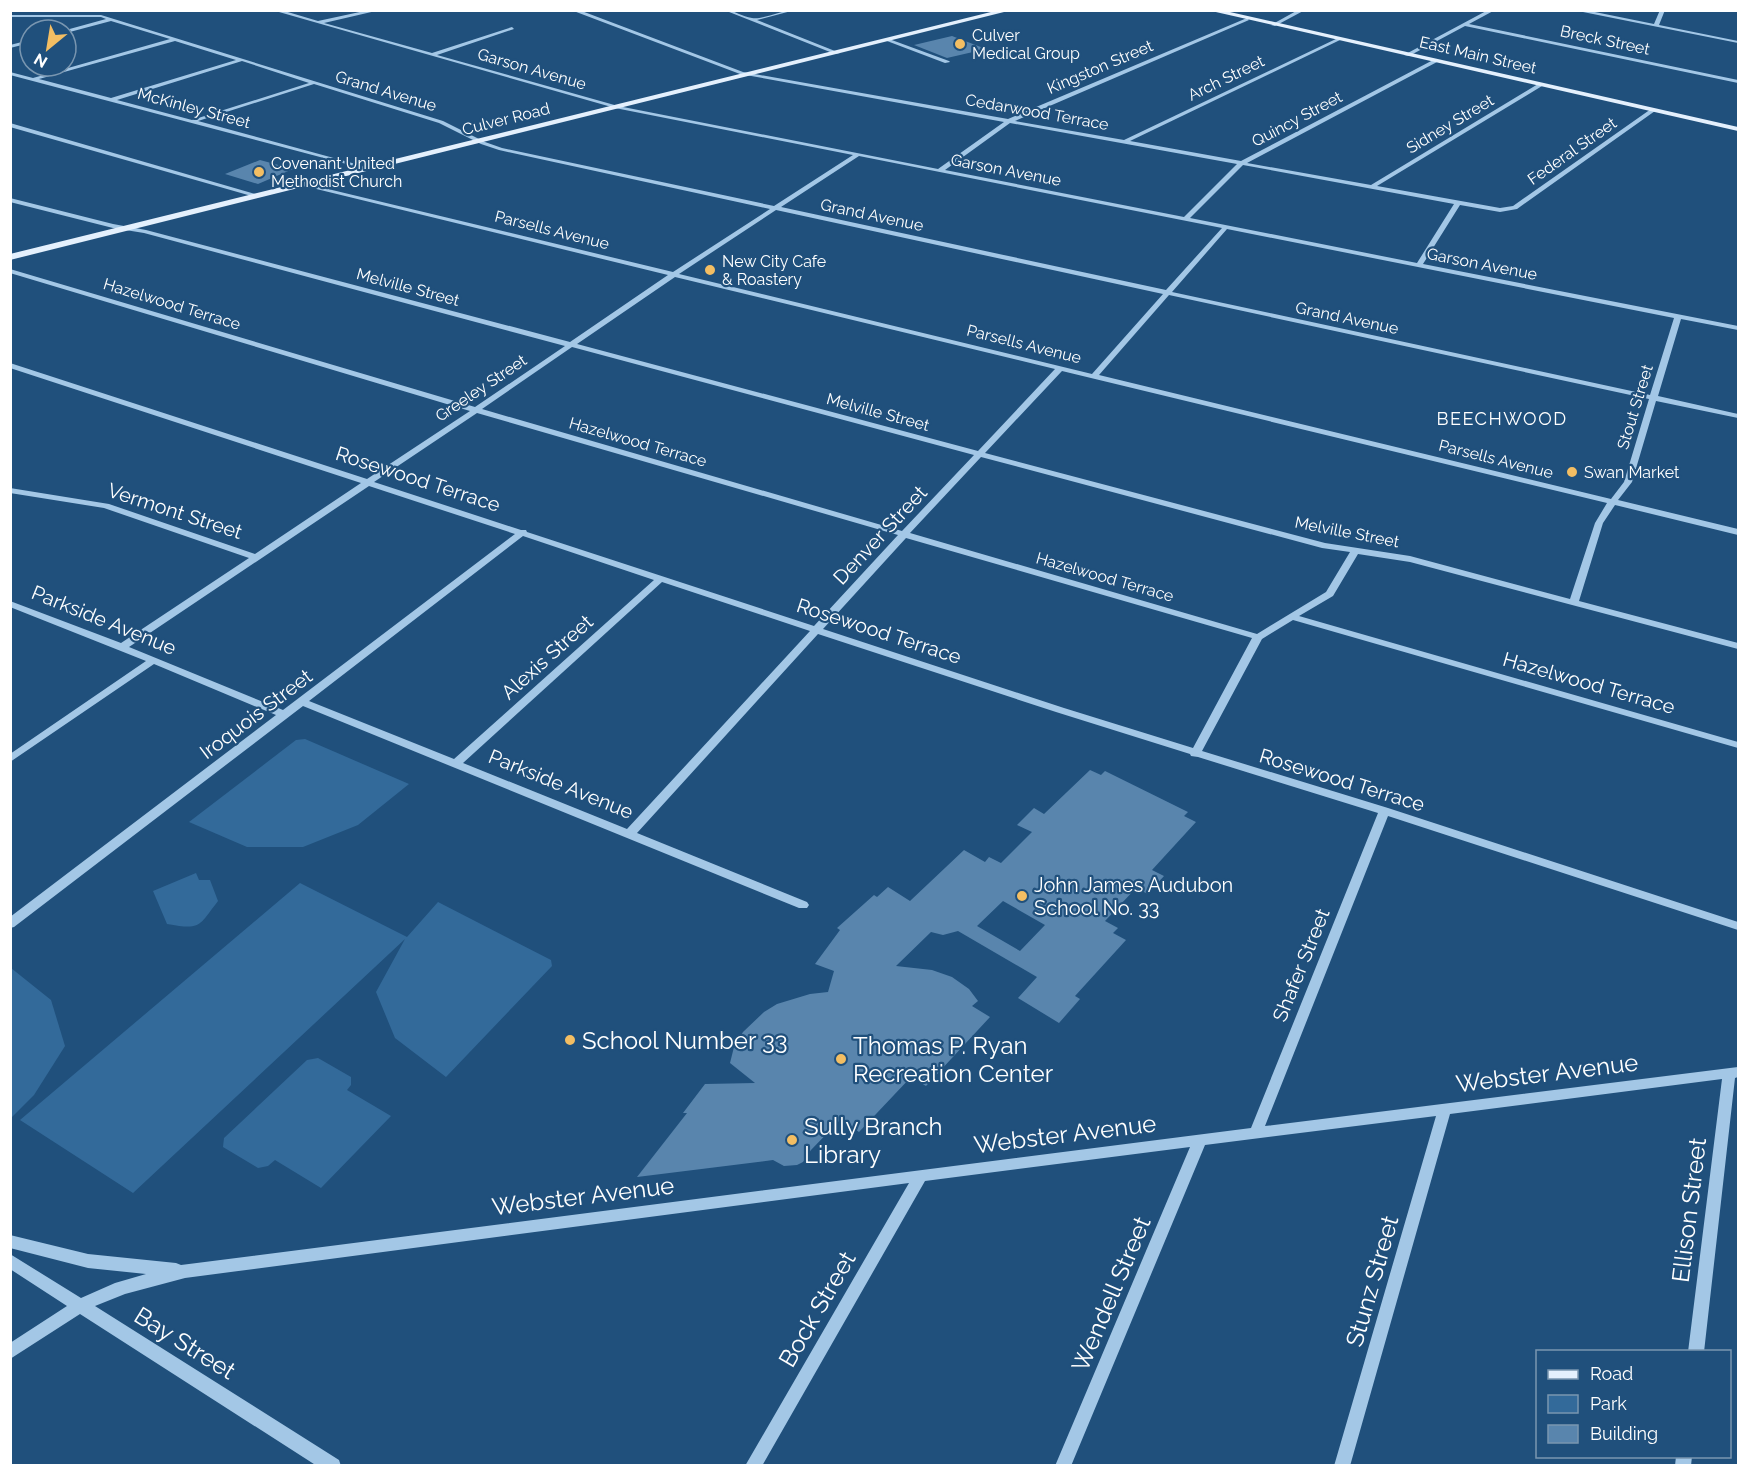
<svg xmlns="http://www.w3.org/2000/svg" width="1749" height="1476" font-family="Raleway,sans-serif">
  <rect width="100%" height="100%" fill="#20507c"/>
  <g fill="#336a9a">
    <path d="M 305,739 L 409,784 L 358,825 L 303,847 L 247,847 L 189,822 L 296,740 Z"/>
    <path d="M 196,873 L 199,880 L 210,880 L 218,901 C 198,927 201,930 167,924 L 153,891 Z"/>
    <path d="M 300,883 L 407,937 L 438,902 L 551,960 L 552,966 L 446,1077 L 395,1038 L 376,992 L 405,939 L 133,1193 L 20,1120 Z"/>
    <path d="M 11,968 L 51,1000 L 65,1046 L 34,1095 L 11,1118 Z"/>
    <path d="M 318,1058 L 351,1077 L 351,1085 L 347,1090 L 391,1116 L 321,1188 L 275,1160 L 268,1166 L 258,1168 L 223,1147 L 224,1138 L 307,1060 Z"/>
  </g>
  <g fill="#5985ad" fill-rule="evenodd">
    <path d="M 952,36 L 986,49 L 947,58 L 914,45 Z"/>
    <path d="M 260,160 L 293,169 L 258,184 L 225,174 Z"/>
    <path d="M 1090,770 L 1101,775 L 1105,771 L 1188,812 L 1184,816 L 1196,822 L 1152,870 L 1164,876 L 1148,894 L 1136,888 L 1105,921 L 1118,928 L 1113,933 L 1126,940 L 1075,996 L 1080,999 L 1059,1023 L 1018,998 L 1037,977 L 958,931 L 943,935 L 931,932 L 896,966 L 932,970 L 952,977 L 969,989 L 978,1001 L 972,1006 L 990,1017 L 926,1086 L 911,1077 L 859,1132 L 841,1119 L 811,1150 L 803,1162 L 797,1165 L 784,1166 L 773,1160 L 637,1177 L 687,1113 L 683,1113 L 705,1084 L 755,1083 L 730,1063 L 734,1047 L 743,1032 L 764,1012 L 777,1004 L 810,994 L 828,992 L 834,971 L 815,964 L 840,930 L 837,928 L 874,895 L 877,897 L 888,887 L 910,901 L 964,850 L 985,862 L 989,857 L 1001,863 L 1032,832 L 1017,825 L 1034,808 L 1044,814 ZM 1003,901 L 1045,925 L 1020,951 L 977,926 Z"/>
  </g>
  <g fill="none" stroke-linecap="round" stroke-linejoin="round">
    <g fill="#a3c7e6" fill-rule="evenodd">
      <path d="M 272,10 L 281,10 L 318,21 L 369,10 L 380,10 L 324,23 L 432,53 L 512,27 L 514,29 L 437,55 L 618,106 L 938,169 L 1004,122 L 740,74 L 571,10 L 579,10 L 743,72 L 1008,119 L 1247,18 L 1249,20 L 1015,121 L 1124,140 L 1338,38 L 1340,40 L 1130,141 L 1241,161 L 1435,59 L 1437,62 L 1247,163 L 1371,185 L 1538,84 L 1542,84 L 1542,86 L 1377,186 L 1500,208 L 1513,206 L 1651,109 L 1655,109 L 1655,111 L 1517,209 L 1500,212 L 1460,205 L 1423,264 L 1738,326 L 1738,330 L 1681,319 L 1658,396 L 1738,414 L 1738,418 L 1656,401 L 1632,482 L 1618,500 L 1738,529 L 1738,535 L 1615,505 L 1603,523 L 1579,601 L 1738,643 L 1738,649 L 1410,562 L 1358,554 L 1333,596 L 1299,616 L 1738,742 L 1738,748 L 1293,620 L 1262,639 L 1202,751 L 1388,808 L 1738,922 L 1738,930 L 1388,816 L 1265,1126 L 1738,1067 L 1738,1077 L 1735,1078 L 1704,1352 L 1688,1352 L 1722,1079 L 1450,1114 L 1350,1466 L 1334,1466 L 1436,1116 L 1205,1145 L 1071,1466 L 1055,1466 L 1190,1147 L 925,1181 L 762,1466 L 745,1466 L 909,1183 L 185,1278 L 125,1294 L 95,1306 L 339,1460 L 341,1466 L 317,1466 L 80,1314 L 10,1359 L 10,1343 L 67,1306 L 10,1269 L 10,1254 L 81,1298 L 115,1283 L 146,1274 L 88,1268 L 10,1248 L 10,1235 L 88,1254 L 176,1263 L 181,1265 L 1251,1128 L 1378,813 L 1198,757 L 1191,756 L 1190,754 L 1056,712 L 818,634 L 637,833 L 807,902 L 809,905 L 807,908 L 799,908 L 303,706 L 14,927 L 10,928 L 10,917 L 276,715 L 154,664 L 10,762 L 10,754 L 146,661 L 10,607 L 10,601 L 121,643 L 249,558 L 104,508 L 10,493 L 10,488 L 109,504 L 255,554 L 361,483 L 10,368 L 10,363 L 367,479 L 470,411 L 10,273 L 10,269 L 475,407 L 565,346 L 144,233 L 113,228 L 10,202 L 10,198 L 113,224 L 146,230 L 570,342 L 668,275 L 300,185 L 303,183 L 673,272 L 770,209 L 499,150 L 481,144 L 439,123 L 314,84 L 198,121 L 374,169 L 369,170 L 10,75 L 10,72 L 33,78 L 170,39 L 111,21 L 66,33 L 66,30 L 106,19 L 101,17 L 10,17 L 10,15 L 101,15 L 443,121 L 485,142 L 502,148 L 774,206 L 853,155 L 615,108 ZM 175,41 L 236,60 L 111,98 L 39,79 ZM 242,61 L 309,83 L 192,120 L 117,100 ZM 1010,123 L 1237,164 L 1184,217 L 945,170 ZM 859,156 L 1222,228 L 1166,290 L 781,207 ZM 1243,165 L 1454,204 L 1417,263 L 1190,218 ZM 776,210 L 1163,294 L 1092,374 L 679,274 ZM 1227,229 L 1674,318 L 1650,395 L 1172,292 ZM 675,277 L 1055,369 L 978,451 L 577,344 ZM 1169,295 L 1649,399 L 1624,482 L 1611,499 L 1099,375 ZM 572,347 L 974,455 L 902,531 L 482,409 ZM 1062,371 L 1607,503 L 1595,523 L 1570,599 L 1410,556 L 1325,543 L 985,453 ZM 477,413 L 898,535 L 814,626 L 527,532 L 526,530 L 521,530 L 374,482 ZM 981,457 L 1322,548 L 1350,552 L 1326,592 L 1257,634 L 910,533 ZM 369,486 L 515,534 L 283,710 L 129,647 ZM 523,536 L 654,580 L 454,759 L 309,701 ZM 906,538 L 1252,638 L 1193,748 L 1064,708 L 823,629 ZM 662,582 L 810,631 L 627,829 L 463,763 Z"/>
      <path d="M 724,10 C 735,10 742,17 752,18 C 763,20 781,10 795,10 L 757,20 L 840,53 L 835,54 Z"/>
      <path d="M 1298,10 L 1305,10 L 1275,26 L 1271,25 Z"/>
      <path d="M 1488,10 L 1495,10 L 1469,24 L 1738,80 L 1738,83 L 1465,26 L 1409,56 L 1404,55 Z"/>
      <path d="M 1585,10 L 1654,24 L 1660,10 L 1665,10 L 1659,25 L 1738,41 L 1738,43 L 1573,10 Z"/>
      <path d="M 889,39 L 949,61 L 950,62 L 945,63 L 887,41 Z"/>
      <path d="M 30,40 L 30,43 L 10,48 L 10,45 Z"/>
      <path d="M 10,123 L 259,195 L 260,196 L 255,197 L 10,127 Z"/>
      <path d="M 1676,1456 L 1692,1456 L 1691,1466 L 1675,1466 Z"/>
    </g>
    <g fill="#e4f0fd" fill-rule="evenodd">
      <path d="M 999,10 L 1012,10 L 10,260 L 10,254 Z"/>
      <path d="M 1207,10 L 1221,10 L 1738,127 L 1738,131 Z"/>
    </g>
  </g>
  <g fill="#f3be63" stroke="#20507c" stroke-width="2">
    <circle cx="960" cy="44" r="6"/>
    <circle cx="259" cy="172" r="6"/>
    <circle cx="710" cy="270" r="6"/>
    <circle cx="1572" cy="472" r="6"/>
    <circle cx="1022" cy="896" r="6"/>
    <circle cx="570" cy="1040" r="6"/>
    <circle cx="841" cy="1059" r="6"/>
    <circle cx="792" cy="1140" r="6"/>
  </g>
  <g text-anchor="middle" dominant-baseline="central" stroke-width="4.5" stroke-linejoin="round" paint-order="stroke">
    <g font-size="16" fill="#fff" stroke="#20507c" text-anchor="start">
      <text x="972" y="35">Culver<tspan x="972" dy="18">Medical Group</tspan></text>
      <text x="271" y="163">Covenant United<tspan x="271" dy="18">Methodist Church</tspan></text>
      <text x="722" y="261">New City Cafe<tspan x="722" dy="18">&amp; Roastery</tspan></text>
      <text x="1584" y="472">Swan Market</text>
    </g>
    <g font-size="16" fill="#fff" stroke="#20507c">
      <text transform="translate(1605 40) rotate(12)">Breck Street</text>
      <text transform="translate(1478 55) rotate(13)">East Main Street</text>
      <text transform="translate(1100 67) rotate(-23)">Kingston Street</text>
      <text transform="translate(532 69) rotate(16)">Garson Avenue</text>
      <text transform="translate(1226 78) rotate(-26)">Arch Street</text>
      <text transform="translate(386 91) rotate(17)">Grand Avenue</text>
      <text transform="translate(194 108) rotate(15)">McKinley Street</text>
      <text transform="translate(1037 112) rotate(10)">Cedarwood Terrace</text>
      <text transform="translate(506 119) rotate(-14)">Culver Road</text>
      <text transform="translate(1297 119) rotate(-28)">Quincy Street</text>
      <text transform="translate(1450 124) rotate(-31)">Sidney Street</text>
      <text transform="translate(1572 151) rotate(-35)">Federal Street</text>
      <text transform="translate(1006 170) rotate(11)">Garson Avenue</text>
      <text transform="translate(872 215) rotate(12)">Grand Avenue</text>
      <text transform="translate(552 230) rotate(14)">Parsells Avenue</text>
      <text transform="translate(1482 264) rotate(11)">Garson Avenue</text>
      <text transform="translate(408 287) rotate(15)">Melville Street</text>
      <text transform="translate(172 304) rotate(17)">Hazelwood Terrace</text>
      <text transform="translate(1347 318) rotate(12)">Grand Avenue</text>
      <text transform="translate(1024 344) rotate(14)">Parsells Avenue</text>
      <text transform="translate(481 388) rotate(-34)">Greeley Street</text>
      <text transform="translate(1635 407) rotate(-73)">Stout Street</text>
      <text transform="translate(878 412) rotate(15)">Melville Street</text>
      <text transform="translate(638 442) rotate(16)">Hazelwood Terrace</text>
      <text transform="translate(1496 459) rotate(14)">Parsells Avenue</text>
      <text transform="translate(1347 532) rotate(11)">Melville Street</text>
      <text transform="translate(1105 577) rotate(16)">Hazelwood Terrace</text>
    </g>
    <g font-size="18" letter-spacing="1.5" fill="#fff" stroke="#20507c">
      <text x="1502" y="418">BEECHWOOD</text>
    </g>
    <g font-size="20" fill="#fff" stroke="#20507c">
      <text transform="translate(418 479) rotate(18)">Rosewood Terrace</text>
      <text transform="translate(175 511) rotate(18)">Vermont Street</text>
      <text transform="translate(880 535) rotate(-47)">Denver Street</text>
      <text transform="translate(104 620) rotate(22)">Parkside Avenue</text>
      <text transform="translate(879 631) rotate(18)">Rosewood Terrace</text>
      <text transform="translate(547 657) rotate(-42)">Alexis Street</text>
      <text transform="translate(1589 683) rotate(16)">Hazelwood Terrace</text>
      <text transform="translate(256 714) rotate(-37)">Iroquois Street</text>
      <text transform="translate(1342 780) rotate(17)">Rosewood Terrace</text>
      <text transform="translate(561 784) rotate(22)">Parkside Avenue</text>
      <text transform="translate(1301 965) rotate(-68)">Shafer Street</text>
    </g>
    <g font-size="20" fill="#fff" stroke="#20507c" text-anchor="start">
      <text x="1034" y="885">John James Audubon<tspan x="1034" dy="23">School No. 33</tspan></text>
    </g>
    <g font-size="24" fill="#fff" stroke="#20507c" text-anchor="start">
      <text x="582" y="1040">School Number 33</text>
      <text x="853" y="1045">Thomas P. Ryan<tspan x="853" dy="28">Recreation Center</tspan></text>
      <text x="804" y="1126">Sully Branch<tspan x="804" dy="28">Library</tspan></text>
    </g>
    <g font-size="24" fill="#fff" stroke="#20507c">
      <text transform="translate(1547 1073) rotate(-7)">Webster Avenue</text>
      <text transform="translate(1065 1134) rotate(-7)">Webster Avenue</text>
      <text transform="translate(583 1196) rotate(-7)">Webster Avenue</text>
      <text transform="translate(1689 1210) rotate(-83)">Ellison Street</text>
      <text transform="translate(1372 1281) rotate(-74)">Stunz Street</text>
      <text transform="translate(1111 1294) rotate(-67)">Wendell Street</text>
      <text transform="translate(817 1309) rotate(-60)">Bock Street</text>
      <text transform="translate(185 1343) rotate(32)">Bay Street</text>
    </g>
  </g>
  <rect width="1749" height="1476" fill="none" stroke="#ffffff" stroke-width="24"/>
  <rect x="1536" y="1350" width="195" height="108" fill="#20507c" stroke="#7996b0" stroke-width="1.5"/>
  <rect x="1548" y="1370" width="30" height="9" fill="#e4f0fd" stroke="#7996b0" stroke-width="1.5"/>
  <text x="1590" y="1380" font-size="18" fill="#ffffff">Road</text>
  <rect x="1548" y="1395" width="30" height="18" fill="#336a9a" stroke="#7996b0" stroke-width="1.5"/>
  <text x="1590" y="1410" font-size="18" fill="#ffffff">Park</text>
  <rect x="1548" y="1425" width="30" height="18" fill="#5985ad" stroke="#7996b0" stroke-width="1.5"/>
  <text x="1590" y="1440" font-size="18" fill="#ffffff">Building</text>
  <g transform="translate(48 48) rotate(210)"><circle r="28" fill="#20507c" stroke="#7996b0" stroke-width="1.5"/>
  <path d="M0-4.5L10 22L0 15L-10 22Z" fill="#f3be63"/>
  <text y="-9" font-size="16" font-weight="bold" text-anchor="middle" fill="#ffffff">N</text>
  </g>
</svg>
